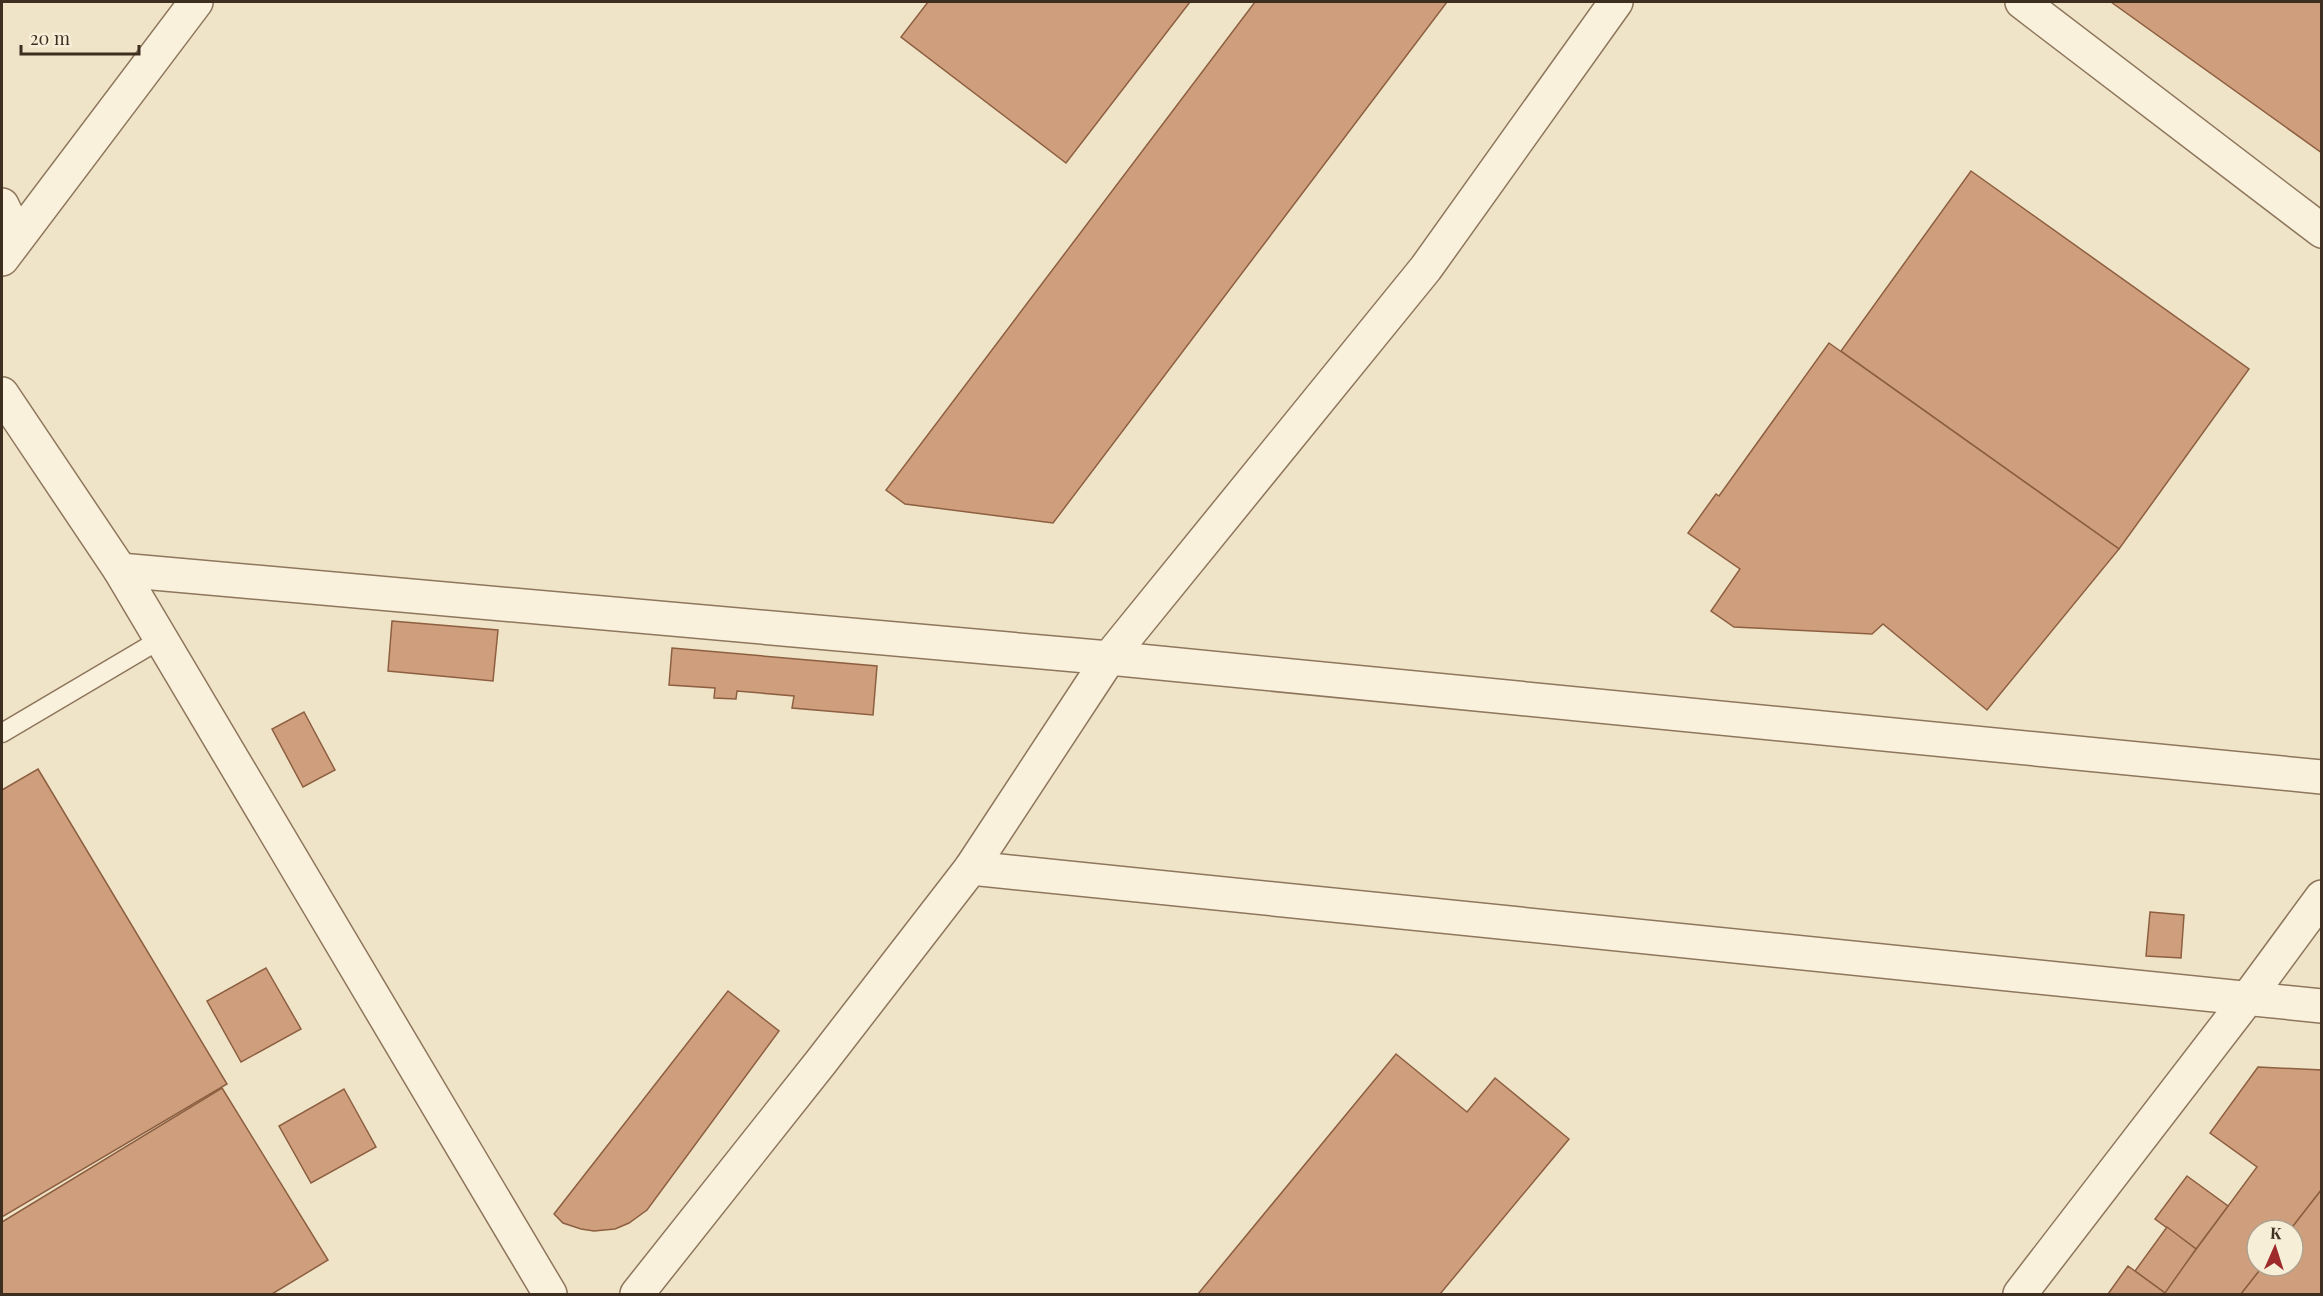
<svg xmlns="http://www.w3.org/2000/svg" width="2323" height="1296" font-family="'Playfair Display',serif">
  <rect width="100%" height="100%" fill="#f0e4c8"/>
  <g fill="#cf9f7d" stroke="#8d5f41" stroke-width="1.5">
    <path d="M 928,2 L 1190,2 L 1066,163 L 901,37 Z"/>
    <path d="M 1255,2 L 1447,2 L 1053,523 L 905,504 L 886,490 Z"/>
    <path d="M 2111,2 L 2322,2 L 2322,153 Z"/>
    <path d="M 1971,171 L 2249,369 L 2119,549 L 1841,351 Z"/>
    <path d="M 1829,343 L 2119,549 L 1987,710 L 1883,624 L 1872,634 L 1734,627 L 1711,611 L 1740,569 L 1688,533 L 1716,494 L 1719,496 Z"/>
    <path d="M 392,621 L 498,630 L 493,681 L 388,671 Z"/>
    <path d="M 672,648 L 877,666 L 873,715 L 792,708 L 794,696 L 737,691 L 736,699 L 714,698 L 715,688 L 669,685 Z"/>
    <path d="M 304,712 L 335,770 L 303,787 L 272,729 Z"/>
    <path d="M 38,769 L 227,1084 L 2,1217 L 2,790 Z"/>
    <path d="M 2150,912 L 2184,915 L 2181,958 L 2146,956 Z"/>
    <path d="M 266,968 L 301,1029 L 241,1062 L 207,1001 Z"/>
    <path d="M 728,991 L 779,1031 L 647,1210 L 629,1223 L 615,1229 L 594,1231 L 581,1229 L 563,1223 L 554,1214 Z"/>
    <path d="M 1396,1054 L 1467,1112 L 1495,1078 L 1569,1139 L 1440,1294 L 1198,1294 Z"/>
    <path d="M 2258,1067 L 2322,1070 L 2322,1189 L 2290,1230 L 2257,1230 L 2257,1266 L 2263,1266 L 2241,1294 L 2163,1294 L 2257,1167 L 2210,1133 Z"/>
    <path d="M 222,1088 L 328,1260 L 272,1294 L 2,1294 L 2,1222 Z"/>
    <path d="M 344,1089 L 376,1147 L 311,1183 L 279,1126 Z"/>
    <path d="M 2187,1176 L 2228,1206 L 2196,1249 L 2155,1219 Z"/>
    <path d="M 2322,1189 L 2322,1294 L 2241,1294 L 2263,1266 L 2293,1266 L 2293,1230 L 2290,1230 Z"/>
    <path d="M 2167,1227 L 2196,1249 L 2165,1293 L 2135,1271 Z"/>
    <path d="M 2128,1266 L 2165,1293 L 2163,1294 L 2108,1294 Z"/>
  </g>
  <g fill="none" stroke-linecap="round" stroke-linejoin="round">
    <defs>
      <path id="lane" d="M 2,733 L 161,639"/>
      <g id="street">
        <path d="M 2022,2 L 2322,231"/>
        <path d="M 2,205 L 17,236"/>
        <path d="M 2,259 L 196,2"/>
        <path d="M 2,394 L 120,570 L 550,1294"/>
        <path d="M 120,570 L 1109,658 L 2322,777"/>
        <path d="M 971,868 L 2322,1006"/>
        <path d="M 637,1294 L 821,1062 L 971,868 L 1109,658 L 1426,268 L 1616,2"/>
        <path d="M 2020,1294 L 2247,999 L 2322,897"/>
      </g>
    </defs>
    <use href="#lane" stroke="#8d765c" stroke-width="21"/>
    <use href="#street" stroke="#8d765c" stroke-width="36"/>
    <use href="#lane" stroke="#faf1dc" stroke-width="18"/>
    <use href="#street" stroke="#faf1dc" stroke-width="33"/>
  </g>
  <rect width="2323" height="1296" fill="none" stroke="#3d2e20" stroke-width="6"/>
  <g transform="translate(2275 1248) rotate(3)"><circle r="28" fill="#f7eed8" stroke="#ada18e" stroke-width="1.5"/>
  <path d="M0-4.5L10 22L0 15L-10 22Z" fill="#9e2a2b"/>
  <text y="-9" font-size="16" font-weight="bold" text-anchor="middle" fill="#3d2e20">K</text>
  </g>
  <path d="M21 45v9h118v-9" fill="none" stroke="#3d2e20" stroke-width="3"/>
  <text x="30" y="45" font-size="18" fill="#3d2e20" stroke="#f7eed8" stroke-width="4.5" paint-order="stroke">20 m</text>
</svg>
